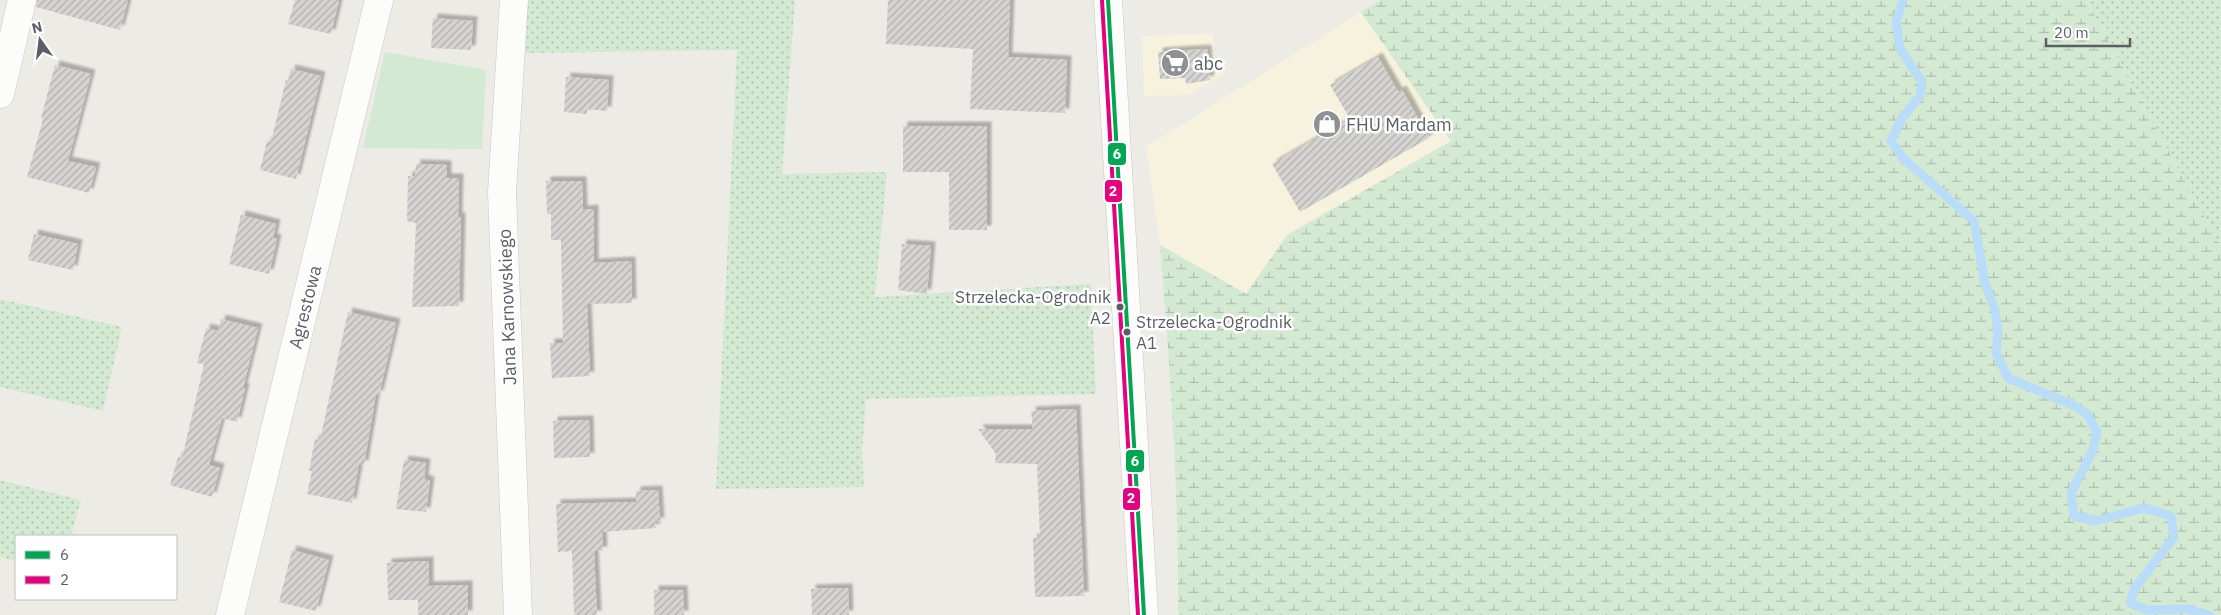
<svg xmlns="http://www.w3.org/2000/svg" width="2221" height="615" font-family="'IBM Plex Sans',sans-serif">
  <defs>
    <pattern id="grass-dots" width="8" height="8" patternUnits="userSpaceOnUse" patternTransform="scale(1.25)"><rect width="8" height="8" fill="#d3e9d1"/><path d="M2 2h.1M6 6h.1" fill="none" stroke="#aec0ad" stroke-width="1.8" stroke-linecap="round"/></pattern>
    <pattern id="wetland-marsh" width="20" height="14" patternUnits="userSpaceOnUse" patternTransform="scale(1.25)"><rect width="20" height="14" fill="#d3e9d1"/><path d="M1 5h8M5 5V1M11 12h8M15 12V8" fill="none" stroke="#aec0ad"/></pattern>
    <pattern id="building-hatch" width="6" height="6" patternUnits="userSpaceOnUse" patternTransform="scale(1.25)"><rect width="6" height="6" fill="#d6d4d1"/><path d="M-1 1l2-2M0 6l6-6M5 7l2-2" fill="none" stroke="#b1afad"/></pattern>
    <filter id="shadow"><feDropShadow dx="4.5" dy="-4.5" stdDeviation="1" flood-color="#0004"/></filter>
  </defs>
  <rect width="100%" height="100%" fill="#ecebe6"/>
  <g fill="#f6f2de">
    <path d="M 1361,12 L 1451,141 L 1287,235 L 1246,294 L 1160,245 L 1146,147 Z"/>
    <path d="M 1213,34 L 1215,64 L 1227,72 L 1189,95 L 1144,96 L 1142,36 Z"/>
  </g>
  <g fill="url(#grass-dots)">
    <path d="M 528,0 L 795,0 L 782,174 L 887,172 L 875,297 L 1091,284 L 1096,394 L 866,399 L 862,451 L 864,487 L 716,489 L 737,50 L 525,53 Z"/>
    <path d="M 2086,0 L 2221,0 L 2221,247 Z"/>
    <path d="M 0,299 L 122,327 L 103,411 L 0,387 Z"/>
    <path d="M 0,480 L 81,500 L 71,536 L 16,536 L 16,561 L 0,557 Z"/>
  </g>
  <path fill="url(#wetland-marsh)" d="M 1381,0 L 2086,0 L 2221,247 L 2221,615 L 1178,615 C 1179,491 1170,368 1160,245 L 1246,294 L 1287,235 L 1451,141 L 1361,12 Z"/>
  <path fill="#d3e9d1" d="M 385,52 L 486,70 L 482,149 L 363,148 Z"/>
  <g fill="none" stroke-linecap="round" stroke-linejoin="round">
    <path stroke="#b9dcf8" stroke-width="9" d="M 1903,0 L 1896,22 L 1900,49 L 1922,82 L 1920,96 L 1902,118 L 1891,141 L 1903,158 L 1974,221 L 1985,283 L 1995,310 L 1998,333 L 1996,353 L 2008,378 L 2073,405 L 2087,414 L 2097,432 L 2093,450 L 2071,493 L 2074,516 L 2096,521 L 2144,508 L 2171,516 L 2174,537 L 2135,588 L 2130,603 L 2147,610 L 2187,609 L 2209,615"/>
  </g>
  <g fill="url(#building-hatch)" filter="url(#shadow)">
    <path d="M 37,0 L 128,0 L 120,30 L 36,7 Z"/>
    <path d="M 295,0 L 339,0 L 331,34 L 288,24 Z"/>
    <path d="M 888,0 L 1010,0 L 1008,57 L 1067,60 L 1065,113 L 970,109 L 973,49 L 886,44 Z"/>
    <path d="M 433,18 L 473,21 L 471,50 L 431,48 Z"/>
    <path d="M 1207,49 L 1210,80 L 1186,84 L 1185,78 L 1160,79 L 1158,52 Z"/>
    <path d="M 1378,57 L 1398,92 L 1402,90 L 1429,138 L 1300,212 L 1272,164 L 1350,119 L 1330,85 Z"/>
    <path d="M 55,65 L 91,74 L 68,161 L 96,167 L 89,193 L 27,177 L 43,119 L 41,118 Z"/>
    <path d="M 291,69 L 321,76 L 296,179 L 260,170 L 267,141 L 271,142 L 286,80 L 288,81 Z"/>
    <path d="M 566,77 L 609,80 L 607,111 L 587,109 L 587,114 L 564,112 Z"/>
    <path d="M 903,126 L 987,126 L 987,230 L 949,230 L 949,172 L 903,172 Z"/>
    <path d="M 416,164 L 447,165 L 447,178 L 459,178 L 458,217 L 461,217 L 459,306 L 412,307 L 416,223 L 407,221 L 408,176 L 415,176 Z"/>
    <path d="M 546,181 L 582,181 L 583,210 L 594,209 L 594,263 L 631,261 L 632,303 L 587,304 L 590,376 L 552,378 L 550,343 L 563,343 L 561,240 L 551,240 L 551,214 L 547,214 Z"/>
    <path d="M 241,215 L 276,224 L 273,238 L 277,239 L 269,274 L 229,264 Z"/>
    <path d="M 34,234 L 78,244 L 73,270 L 28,260 Z"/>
    <path d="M 902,244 L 931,246 L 927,294 L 898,290 Z"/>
    <path d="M 348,312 L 396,323 L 379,395 L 376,394 L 364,465 L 359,464 L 352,503 L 307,494 L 312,471 L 309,471 L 315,439 L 320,440 Z"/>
    <path d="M 221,319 L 258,328 L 243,388 L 245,388 L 237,422 L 222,418 L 209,465 L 220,468 L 212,497 L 170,485 L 178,457 L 182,458 L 204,364 L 197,363 L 206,328 L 218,331 Z"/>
    <path d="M 1076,409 L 1084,596 L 1035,597 L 1033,538 L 1040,538 L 1037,464 L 995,463 L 996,454 L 978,429 L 1033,429 L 1031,411 Z"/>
    <path d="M 589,420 L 590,457 L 554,458 L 553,421 Z"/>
    <path d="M 404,460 L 426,463 L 424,479 L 430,481 L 426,512 L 396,509 Z"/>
    <path d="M 658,490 L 660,522 L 655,522 L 656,528 L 602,532 L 603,551 L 594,551 L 597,615 L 574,615 L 572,551 L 558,552 L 556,504 L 636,502 L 636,491 Z"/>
    <path d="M 292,550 L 329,560 L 316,611 L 279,602 Z"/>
    <path d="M 429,561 L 429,586 L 468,585 L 468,615 L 418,615 L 418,600 L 388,600 L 387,563 Z"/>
    <path d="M 848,588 L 849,615 L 812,615 L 811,589 Z"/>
    <path d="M 654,590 L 683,590 L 684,615 L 654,615 Z"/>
  </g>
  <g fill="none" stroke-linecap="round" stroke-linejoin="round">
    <defs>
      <g id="minor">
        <path d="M 514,0 L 502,192 L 518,615"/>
        <path d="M 0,94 L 22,0"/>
        <path d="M 230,615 L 379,0"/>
      </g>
      <path id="tertiary" d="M 1108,0 L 1144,615"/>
    </defs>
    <use href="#minor" stroke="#c8c8c7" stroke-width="29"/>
    <use href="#tertiary" stroke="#c8c8c7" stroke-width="29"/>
    <use href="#minor" stroke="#fcfcfb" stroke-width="28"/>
    <use href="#tertiary" stroke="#fcfcfb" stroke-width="28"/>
    <defs>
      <path id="bus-1" d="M 1108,0 L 1144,615"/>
      <path id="bus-2" d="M 1102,0 L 1138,615"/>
    </defs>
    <use href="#bus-1" stroke="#fff" stroke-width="8"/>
    <use href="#bus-2" stroke="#fff" stroke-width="8"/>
    <use href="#bus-1" stroke="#00a651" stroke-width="4"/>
    <use href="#bus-2" stroke="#e5007d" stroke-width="4"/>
  </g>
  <defs>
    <symbol id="supermarket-disc" viewBox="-11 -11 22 22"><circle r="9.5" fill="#8e9092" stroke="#fff"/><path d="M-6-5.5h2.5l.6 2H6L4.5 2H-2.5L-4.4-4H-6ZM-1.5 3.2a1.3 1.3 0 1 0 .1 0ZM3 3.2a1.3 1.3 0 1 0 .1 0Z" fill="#fff"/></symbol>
    <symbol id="shop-disc" viewBox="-11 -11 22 22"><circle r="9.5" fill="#8e9092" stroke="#fff"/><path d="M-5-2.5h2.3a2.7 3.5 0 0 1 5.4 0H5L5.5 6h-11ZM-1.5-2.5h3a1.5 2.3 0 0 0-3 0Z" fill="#fff"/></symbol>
  </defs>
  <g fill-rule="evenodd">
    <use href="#supermarket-disc" x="1159" y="47" width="32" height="32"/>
    <use href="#shop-disc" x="1311" y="108" width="32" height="32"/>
  </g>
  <g fill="#5b5f65" stroke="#fff" stroke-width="2">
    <circle cx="1120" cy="307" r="4.5"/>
    <circle cx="1127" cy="332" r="4.5"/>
  </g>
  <g text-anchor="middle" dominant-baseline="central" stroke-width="5" stroke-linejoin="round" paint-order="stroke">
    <g font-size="17" fill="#5b5f65" stroke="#fff" text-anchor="end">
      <text x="1111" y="297">Strzelecka-Ogrodnik<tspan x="1111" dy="21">A2</tspan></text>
      <text x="1136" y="322" text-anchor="start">Strzelecka-Ogrodnik<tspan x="1136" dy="21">A1</tspan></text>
    </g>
    <g font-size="18" fill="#5b5f65" stroke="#fff" text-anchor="start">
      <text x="1194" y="63">abc</text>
      <text x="1346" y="124">FHU Mardam</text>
    </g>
    <g font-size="18" fill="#5b5f65" stroke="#fff">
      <text transform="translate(305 307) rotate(-76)">Agrestowa</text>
      <text transform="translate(507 307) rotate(-92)">Jana Karnowskiego</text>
    </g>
  </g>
  <g stroke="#fff" stroke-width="2">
    <rect x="1107" y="142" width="20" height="24" rx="5" fill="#00a651"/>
    <rect x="1104" y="179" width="19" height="24" rx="5" fill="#e5007d"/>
    <rect x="1125" y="449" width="20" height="24" rx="5" fill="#00a651"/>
    <rect x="1122" y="487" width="19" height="24" rx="5" fill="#e5007d"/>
  </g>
  <g font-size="14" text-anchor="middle" font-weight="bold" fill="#fff">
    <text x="1117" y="159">6</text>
    <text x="1113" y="196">2</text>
    <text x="1135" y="466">6</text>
    <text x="1131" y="503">2</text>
  </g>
  <rect x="15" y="535" width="162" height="65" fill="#ffffff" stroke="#bdbfc1"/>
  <rect x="25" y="551" width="25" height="8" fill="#00a651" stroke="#bdbfc1"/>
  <text x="60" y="560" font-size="15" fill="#5b5f65">6</text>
  <rect x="25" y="576" width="25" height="8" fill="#e5007d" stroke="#bdbfc1"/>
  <text x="60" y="585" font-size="15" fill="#5b5f65">2</text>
  <g transform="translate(40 40) rotate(346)" stroke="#ffffff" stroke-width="4" paint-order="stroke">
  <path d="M0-4L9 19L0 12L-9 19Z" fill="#5b5f65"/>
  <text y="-8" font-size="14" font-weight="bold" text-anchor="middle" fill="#5b5f65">N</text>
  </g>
  <path d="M2046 38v8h84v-8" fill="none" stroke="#5b5f65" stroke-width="2.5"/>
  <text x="2054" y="38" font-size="15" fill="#5b5f65" stroke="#ffffff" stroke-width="4" paint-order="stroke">20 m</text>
</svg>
